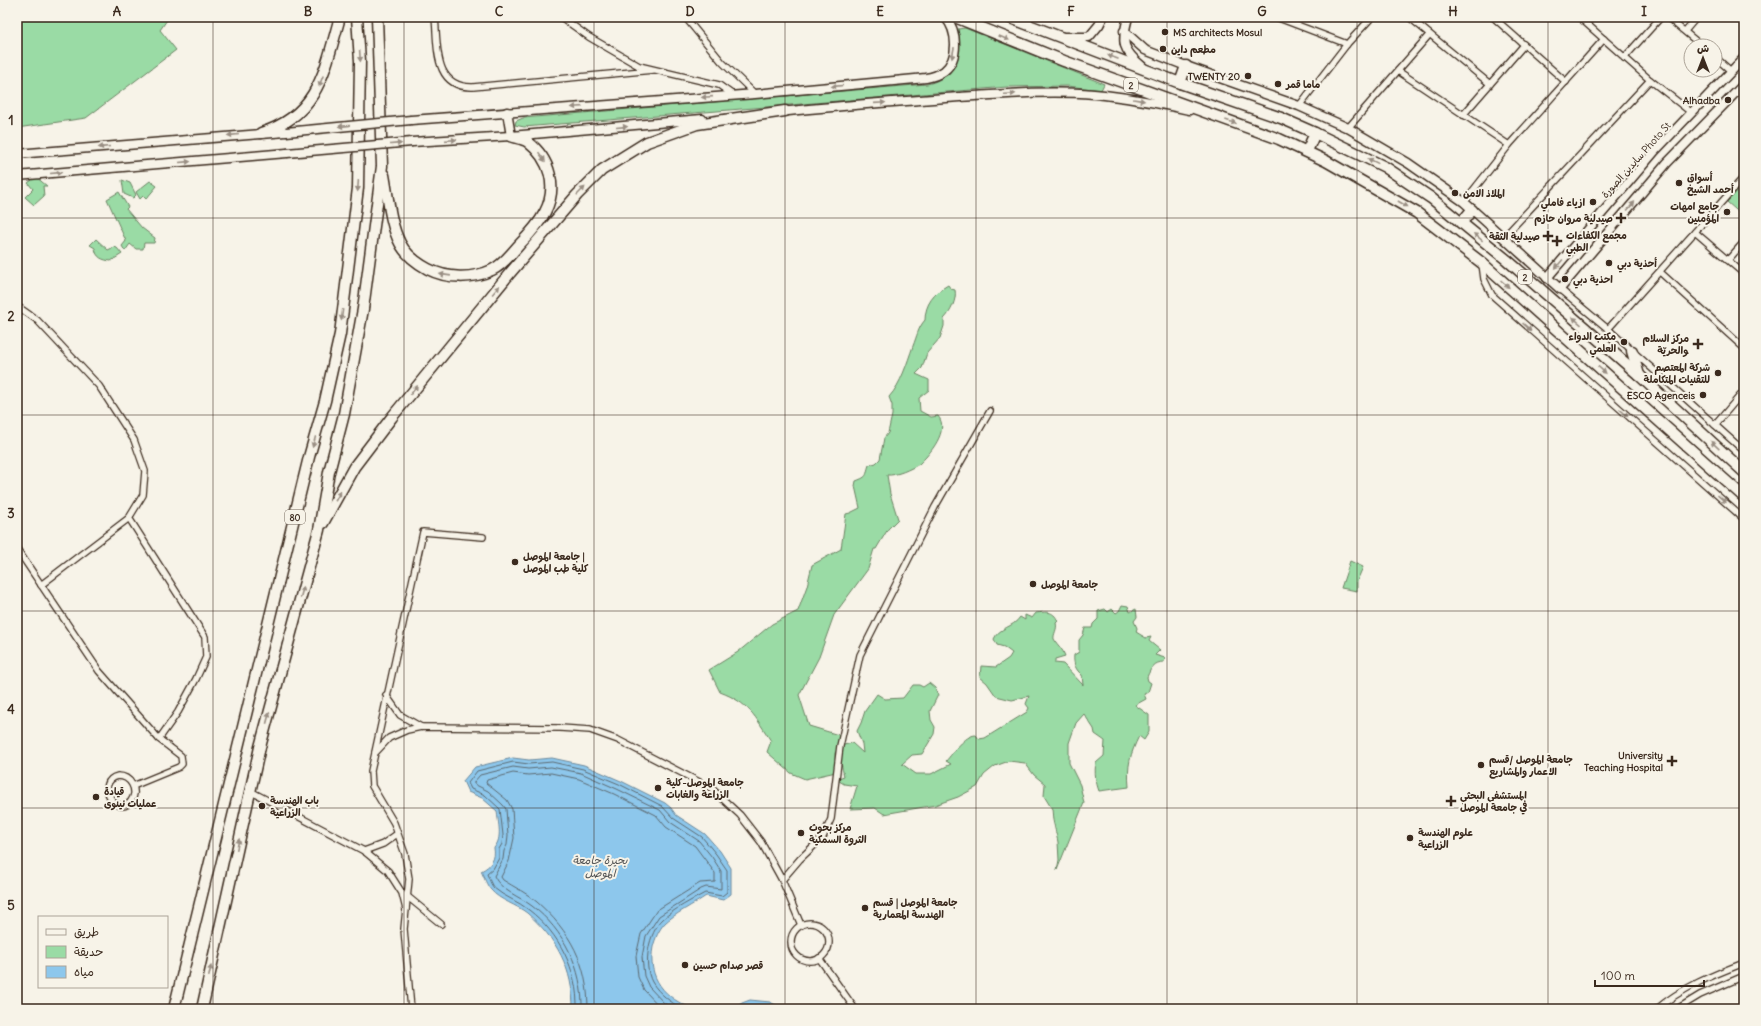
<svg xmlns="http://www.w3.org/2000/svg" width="1761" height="1026" font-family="Delius,'Playpen Sans Arabic',sans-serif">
  <rect width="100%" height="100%" fill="#f7f3e8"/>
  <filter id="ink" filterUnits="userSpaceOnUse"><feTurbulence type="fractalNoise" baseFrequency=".025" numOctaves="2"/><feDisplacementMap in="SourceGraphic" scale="8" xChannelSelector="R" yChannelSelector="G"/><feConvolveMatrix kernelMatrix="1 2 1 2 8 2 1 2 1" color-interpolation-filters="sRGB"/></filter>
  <g filter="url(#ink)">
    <g fill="#9adba5" stroke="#6a8262">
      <path d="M 17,17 L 169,17 L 160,30 L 176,50 L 86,118 L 17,128 Z"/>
      <path d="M 965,28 L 1104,84 L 1101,90 L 1067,86 L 1007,87 L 524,127 L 515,125 L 516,121 L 523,118 L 927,84 C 955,78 963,56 958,29 Z"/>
      <path d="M 36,177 L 47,186 L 43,186 L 44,196 L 34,205 L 25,197 L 33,189 L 28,183 Z"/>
      <path d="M 122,180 L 130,183 L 136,195 L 133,198 L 124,194 Z"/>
      <path d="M 150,181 L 157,186 L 146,199 L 143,196 L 140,199 L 136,192 Z"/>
      <path d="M 1744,184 L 1744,217 L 1727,202 Z"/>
      <path d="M 119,192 L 128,207 L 126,209 L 142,228 L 155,238 L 154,243 L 144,243 L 143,249 L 136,249 L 130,244 L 125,251 L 122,246 L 126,241 L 107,199 Z"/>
      <path d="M 96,239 L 108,250 L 114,247 L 117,248 L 122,254 L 111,261 C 103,260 96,258 95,248 L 90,245 Z"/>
      <path d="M 948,285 L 951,289 L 955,290 C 957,299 951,312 944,319 L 944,326 L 940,338 L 927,353 L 922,368 L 916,374 L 929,380 L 929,390 L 919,398 L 920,411 L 931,417 L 938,416 C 950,430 930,454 919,464 C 911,469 896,476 887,475 L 890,494 L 898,519 L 888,529 L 876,549 L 874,549 L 868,569 L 834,615 L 819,657 L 799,695 L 809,726 L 842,736 L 840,746 L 852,743 L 863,753 L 862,744 L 857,731 L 861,723 L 865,711 L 877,694 L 885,699 L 903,698 L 913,685 L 919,685 L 923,687 L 929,683 L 935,688 L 938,695 L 930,711 L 931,720 L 935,727 L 934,734 L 922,754 L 912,755 L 902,764 L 916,774 L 931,774 L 951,764 L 946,761 C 953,753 965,735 976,735 L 979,739 L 985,738 L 1027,712 L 1029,708 L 1026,704 L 1029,696 L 1012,700 L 996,696 L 987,683 L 980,677 L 981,666 L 996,667 L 1009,658 L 1012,653 L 1004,647 L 997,645 L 994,639 C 999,627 1013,628 1020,617 L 1025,620 L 1025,615 L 1032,618 L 1036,613 C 1046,612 1053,610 1058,621 L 1056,623 C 1058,629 1053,634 1054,639 C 1057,645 1063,649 1065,656 L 1055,659 L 1055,663 L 1063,664 L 1083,685 L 1082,675 C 1076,670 1073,664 1074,655 L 1079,652 L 1079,640 L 1083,635 L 1085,628 L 1092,628 L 1093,624 L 1098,619 L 1098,611 L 1105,609 L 1108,612 L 1112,609 L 1116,613 L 1119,611 L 1122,605 L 1128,606 L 1130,612 L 1136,609 L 1137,617 L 1134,621 L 1137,628 L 1136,632 L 1146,638 L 1151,637 L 1149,641 L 1160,650 L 1155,655 L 1165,658 L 1164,662 C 1154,662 1151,668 1147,677 L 1148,681 L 1151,683 L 1148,692 L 1144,694 L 1146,699 L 1135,705 L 1149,715 L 1149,732 L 1144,740 L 1139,736 C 1130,755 1127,765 1129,787 L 1099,791 C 1096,783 1094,772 1096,763 L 1104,756 L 1105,741 L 1095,734 L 1094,729 L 1084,714 L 1076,723 L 1069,743 L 1069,763 L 1080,785 L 1084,803 L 1057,870 L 1059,860 L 1058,842 L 1053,820 L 1052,809 L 1044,796 L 1045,784 L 1034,775 L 1025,763 L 1009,761 L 995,766 L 984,775 L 977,787 L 958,797 L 935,805 L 884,814 L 875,808 L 850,809 L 857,786 L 844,784 L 836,779 L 844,776 C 842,768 839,755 839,747 L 835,753 L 836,772 L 805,779 L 791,773 L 767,752 L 771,741 C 755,716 749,703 720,692 L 709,670 L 738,652 L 772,624 L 798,611 L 807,586 L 812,565 L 841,549 L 846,514 L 850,513 L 860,508 L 855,486 L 856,481 C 869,476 865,476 869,465 L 876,463 L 880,459 L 884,438 L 888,433 L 892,415 L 892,405 L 889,397 C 901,384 907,363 913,346 C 917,336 918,328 925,320 C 925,304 934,293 948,285 Z"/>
      <path d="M 1350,561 L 1363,567 L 1357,581 L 1357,591 L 1341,588 Z"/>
    </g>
    <g fill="#8dc7ec" stroke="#6c889a">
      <path d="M 513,758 L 529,760 L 552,758 L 584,765 L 621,781 L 665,803 L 671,808 L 676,815 L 705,834 L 720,851 L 731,868 L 731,894 L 723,900 L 706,896 C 696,903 673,915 665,923 C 659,929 655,939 653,947 C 647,978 665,999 694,1009 L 573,1009 C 573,969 557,939 527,913 C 517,905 499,900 491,890 C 487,886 484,877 481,871 C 491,866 496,859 494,848 C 503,838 498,823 497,811 L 482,798 L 468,792 L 463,781 L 475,767 Z"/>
      <path d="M 750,1000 L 770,1002 L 783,1009 L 733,1009 L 742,1003 Z"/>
    </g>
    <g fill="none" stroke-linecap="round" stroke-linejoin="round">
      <g stroke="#5c6970" stroke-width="1">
        <path d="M 577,1009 C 578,970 559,933 529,910 C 518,901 504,897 494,888 C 491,885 489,878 487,874 L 493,869 L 499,858 L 499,849 L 502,844 L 503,835 L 500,809 L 485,795 L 471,789 L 468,783 L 477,771 L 513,762 L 529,764 L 552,762 L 583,769 L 619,784 L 662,806 L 673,818 L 702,837 L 716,854 L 727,870 L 727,892 L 722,896 L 705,893 C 692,900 674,909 663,919 C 648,933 643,965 652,982 C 659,994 671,1002 682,1009"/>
        <path d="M 582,1009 C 583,969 564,930 532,906 C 519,896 501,891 494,876 L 503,859 L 504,851 L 507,845 L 508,835 L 506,809 L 503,805 L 488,791 L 474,784 L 474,782 L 480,775 L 513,767 L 528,769 L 551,767 L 581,773 L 617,789 L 660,810 L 670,822 L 699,841 L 712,857 L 721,871 L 721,889 L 706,887 L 701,889 L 659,916 L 646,936 L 642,957 L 644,976 L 649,987 L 664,1003 L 673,1009"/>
        <path d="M 588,1009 C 588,964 570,931 537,902 C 527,893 514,887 503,880 L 501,877 L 509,861 L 514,838 L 512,809 L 507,800 L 486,783 L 487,780 L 513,773 L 528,775 L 551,773 L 579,779 L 614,794 L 656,815 L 666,827 L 695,846 L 715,873 L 715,882 L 700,883 L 657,910 L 641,934 L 636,956 L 638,977 L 644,990 L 662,1009"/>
      </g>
      <defs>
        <g id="street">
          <path d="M 435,17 C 438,46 433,88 473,87 L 653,70"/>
          <path d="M 561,17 L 589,37 L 639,66 L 719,85 L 733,95"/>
          <path d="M 685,17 L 722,62 L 755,94"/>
          <path d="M 1276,17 L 1347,44"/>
          <path d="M 1409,17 L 1490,84"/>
          <path d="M 1493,17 L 1566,82"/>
          <path d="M 1579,17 L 1650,80 L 1692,113"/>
          <path d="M 1667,17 L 1702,46"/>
          <path d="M 1685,31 L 1697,17"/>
          <path d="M 1715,57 L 1732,72"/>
          <path d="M 1624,58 L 1661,17"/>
          <path d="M 1398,71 L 1509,145"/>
          <path d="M 1299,106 L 1347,44 L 1372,17"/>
          <path d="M 1463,115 L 1524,45"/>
          <path d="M 1348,128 L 1429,35"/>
          <path d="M 1464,202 L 1509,145 L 1604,39"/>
          <path d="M 1695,232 L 1744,274"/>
          <path d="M 1503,238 L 1650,80"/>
          <path d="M 1728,260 L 1744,242"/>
          <path d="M 1482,264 L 1484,279 L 1492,295 L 1744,519"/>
          <path d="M 1660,272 L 1744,348"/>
          <path d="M 1560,289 L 1608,329 L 1744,451"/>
          <path d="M 17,306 L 37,320 L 99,386 L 134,440 L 145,471 L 143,495 L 129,518 L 41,585"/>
          <path d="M 1608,329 L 1744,177"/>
          <path d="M 1715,425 L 1744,391"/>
          <path d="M 129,518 L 205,637 L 206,657 L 196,679 L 178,712 L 159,739"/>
          <path d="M 17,549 L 99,671 L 159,739 L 181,756 L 182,764 L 179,767 L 133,786"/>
          <path d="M 386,695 L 400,715 L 421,727"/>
          <path d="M 375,752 L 423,532 L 483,537"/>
          <path d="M 118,776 C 130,776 139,790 131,801 C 118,819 93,782 118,776 Z"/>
          <path d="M 250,791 L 364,851 L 388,871 L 402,893 L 406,909 L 404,929 L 411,1009"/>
          <path d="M 364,851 L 383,844 L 397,834"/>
          <path d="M 782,880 L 800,859 L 823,837 L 831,819 L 840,746 L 860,655 L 935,507 L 990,411"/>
          <path d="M 408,897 L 441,924"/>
          <path d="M 406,909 L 409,879 L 405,854 L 394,823 L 372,786 L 371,771 L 375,753 L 389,738 L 407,730 L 421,727 L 560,728 L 590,730 L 618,740 L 711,788 L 740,815 L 761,842 L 782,880 L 801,925"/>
          <circle cx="810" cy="942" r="19"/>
          <path d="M 819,958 L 855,1009"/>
          <path d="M 1657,1009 C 1681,988 1715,974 1744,963"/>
          <path d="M 1677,1009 L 1700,995 L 1744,976"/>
        </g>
        <g id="secondary">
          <path d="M 1128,17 C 1121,43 1122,50 1143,67"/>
          <path d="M 1124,31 L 1145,50 L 1186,66 L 1299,106 L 1348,128 L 1408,163 L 1464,202 L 1560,289 L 1667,163 L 1744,84"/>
          <path d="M 1064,37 L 1089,37 L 1099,25 L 1103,17"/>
          <path d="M 507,112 L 511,136"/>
          <path d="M 779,112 C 834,106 890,102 945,98 C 994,95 1044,90 1094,94 C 1126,97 1158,103 1189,110"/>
          <path d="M 411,120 L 755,94 L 926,78 C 933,77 938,75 944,71 C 959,59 958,31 945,17"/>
          <path d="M 412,142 L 511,136 L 702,119"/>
          <path d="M 17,154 L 286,132"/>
          <path d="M 17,176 L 287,153"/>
          <path d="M 1547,278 L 1655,151 L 1744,58"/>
        </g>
        <g id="highway">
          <path d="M 955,17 L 1064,61 L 1279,139 L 1326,161 L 1417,213 L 1482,263 L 1744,497"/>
          <path d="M 1008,17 L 1180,83 L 1281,118 L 1315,133 L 1385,167 L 1431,198 L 1507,260 L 1639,375 L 1744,472"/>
          <path d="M 1180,83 L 1186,66"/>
          <path d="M 261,133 C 319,115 325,69 340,17"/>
          <path d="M 1307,151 L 1315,133"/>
          <path d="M 384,175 C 388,196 390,224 400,243 C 406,255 417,263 428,269 C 447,279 473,279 492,270 C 503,265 512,253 519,245 C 529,235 539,224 545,212 C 558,187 550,159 528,142 C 524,139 516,138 511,136"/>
          <path d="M 1461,223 L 1472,210"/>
          <path d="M 1632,351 L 1639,375"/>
          <path d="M 323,523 L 354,467 L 392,417 L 510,273 L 577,195 L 602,170 L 647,142 L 697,124 L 785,111"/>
          <path d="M 174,1009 L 309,457 L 325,401 L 340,334 L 358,188 L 360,61 L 357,17"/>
          <path d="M 202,1009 L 260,747 L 319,530 L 329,472 L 344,414 L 363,309 L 382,166 L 377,17"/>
        </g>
      </defs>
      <use href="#street" stroke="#3b2a1e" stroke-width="8"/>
      <use href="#secondary" stroke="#3b2a1e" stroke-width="11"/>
      <use href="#highway" stroke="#3b2a1e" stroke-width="13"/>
      <use href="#street" stroke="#f7f3e8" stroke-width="5.5"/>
      <use href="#secondary" stroke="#f7f3e8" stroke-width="8"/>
      <use href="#highway" stroke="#f7f3e8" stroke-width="10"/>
      <defs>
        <g id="secondary-bridge">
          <path d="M 286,132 L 411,120"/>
          <path d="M 287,153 L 412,142"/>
        </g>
      </defs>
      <use href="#secondary-bridge" stroke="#3b2a1e" stroke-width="11" stroke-linecap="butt"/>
      <use href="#secondary-bridge" stroke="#f7f3e8" stroke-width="8"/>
    </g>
    <defs><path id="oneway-solid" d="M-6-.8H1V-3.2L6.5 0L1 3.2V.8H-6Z"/></defs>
    <g fill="#998e83">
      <use href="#oneway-solid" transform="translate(1004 38) rotate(23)"/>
      <use href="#oneway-solid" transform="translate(953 53) rotate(101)"/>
      <use href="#oneway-solid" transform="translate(360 56) rotate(86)"/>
      <use href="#oneway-solid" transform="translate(1113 57) rotate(-159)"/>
      <use href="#oneway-solid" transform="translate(321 81) rotate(112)"/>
      <use href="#oneway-solid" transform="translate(837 86) rotate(175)"/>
      <use href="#oneway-solid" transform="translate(1010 94) rotate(-2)"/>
      <use href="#oneway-solid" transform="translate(707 97) rotate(176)"/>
      <use href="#oneway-solid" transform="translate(1139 100) rotate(9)"/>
      <use href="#oneway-solid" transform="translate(880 103) rotate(-4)"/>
      <use href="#oneway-solid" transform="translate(577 107) rotate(176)"/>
      <use href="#oneway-solid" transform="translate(1231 122) rotate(19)"/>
      <use href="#oneway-solid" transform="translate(344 126) rotate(175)"/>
      <use href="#oneway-solid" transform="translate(622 127) rotate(-5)"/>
      <use href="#oneway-solid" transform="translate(233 135) rotate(175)"/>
      <use href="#oneway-solid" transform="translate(451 140) rotate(-4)"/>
      <use href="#oneway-solid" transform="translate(396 144) rotate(-5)"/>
      <use href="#oneway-solid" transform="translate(104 147) rotate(175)"/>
      <use href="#oneway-solid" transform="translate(542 157) rotate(55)"/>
      <use href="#oneway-solid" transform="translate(1373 161) rotate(-154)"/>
      <use href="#oneway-solid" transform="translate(185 162) rotate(-5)"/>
      <use href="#oneway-solid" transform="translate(56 173) rotate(-5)"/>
      <use href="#oneway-solid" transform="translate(358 186) rotate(94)"/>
      <use href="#oneway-solid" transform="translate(581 191) rotate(-45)"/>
      <use href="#oneway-solid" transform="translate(1403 204) rotate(30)"/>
      <use href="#oneway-solid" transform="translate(1631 206) rotate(-50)"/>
      <use href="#oneway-solid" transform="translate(1478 237) rotate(-141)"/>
      <use href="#oneway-solid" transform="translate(1559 264) rotate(130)"/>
      <use href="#oneway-solid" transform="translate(445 275) rotate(-172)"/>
      <use href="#oneway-solid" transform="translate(1505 284) rotate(42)"/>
      <use href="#oneway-solid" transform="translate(496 290) rotate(-50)"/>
      <use href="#oneway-solid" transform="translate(342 315) rotate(97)"/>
      <use href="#oneway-solid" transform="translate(1577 321) rotate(-139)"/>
      <use href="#oneway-solid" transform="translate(1527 327) rotate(42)"/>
      <use href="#oneway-solid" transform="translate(1602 370) rotate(42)"/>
      <use href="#oneway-solid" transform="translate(414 390) rotate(-51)"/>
      <use href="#oneway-solid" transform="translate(1624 413) rotate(42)"/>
      <use href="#oneway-solid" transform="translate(314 442) rotate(106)"/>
      <use href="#oneway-solid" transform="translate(1715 445) rotate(-137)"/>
      <use href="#oneway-solid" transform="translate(338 496) rotate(-61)"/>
      <use href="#oneway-solid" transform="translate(1722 499) rotate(41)"/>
      <use href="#oneway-solid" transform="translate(302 592) rotate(-75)"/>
      <use href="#oneway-solid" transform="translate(268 718) rotate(-75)"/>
      <use href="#oneway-solid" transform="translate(238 844) rotate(-77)"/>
      <use href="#oneway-solid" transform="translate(210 971) rotate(-78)"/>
    </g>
  </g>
  <path fill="none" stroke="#3b2a1e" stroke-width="1" stroke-opacity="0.55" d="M 213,17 L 213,1009M 404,17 L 404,1009M 594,17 L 594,1009M 785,17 L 785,1009M 976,17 L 976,1009M 1167,17 L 1167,1009M 1357,17 L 1357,1009M 1548,17 L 1548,1009M 17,218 L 1744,218M 17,415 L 1744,415M 17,611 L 1744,611M 17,808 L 1744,808"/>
  <g fill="#3b2a1e" stroke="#f7f3e8" stroke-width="1.5">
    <circle cx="1165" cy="32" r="4"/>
    <circle cx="1163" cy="49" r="4"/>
    <circle cx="1248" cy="76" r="4"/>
    <circle cx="1278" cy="84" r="4"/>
    <circle cx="1728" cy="100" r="4"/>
    <circle cx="1679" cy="183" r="4"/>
    <circle cx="1455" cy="193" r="4"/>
    <circle cx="1593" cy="202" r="4"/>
    <circle cx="1727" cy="212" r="4"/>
    <path d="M1619 212h4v4h4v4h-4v4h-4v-4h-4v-4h4z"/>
    <path d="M1546 230h4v4h4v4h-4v4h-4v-4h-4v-4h4z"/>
    <path d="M1555 235h4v4h4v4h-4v4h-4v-4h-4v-4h4z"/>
    <circle cx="1609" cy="263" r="4"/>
    <circle cx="1565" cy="279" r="4"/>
    <circle cx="1624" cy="342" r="4"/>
    <path d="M1696 338h4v4h4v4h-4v4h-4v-4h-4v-4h4z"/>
    <circle cx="1718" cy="373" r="4"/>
    <circle cx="1703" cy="395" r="4"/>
    <circle cx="515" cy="562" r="4"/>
    <circle cx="1033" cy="584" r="4"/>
    <path d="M1670 755h4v4h4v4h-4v4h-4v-4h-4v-4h4z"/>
    <circle cx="1481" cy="765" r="4"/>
    <circle cx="658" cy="788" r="4"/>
    <circle cx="96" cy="797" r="4"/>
    <path d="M1449 795h4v4h4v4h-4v4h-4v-4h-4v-4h4z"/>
    <circle cx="262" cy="806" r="4"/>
    <circle cx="801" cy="833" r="4"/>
    <circle cx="1410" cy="838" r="4"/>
    <circle cx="865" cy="908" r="4"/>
    <circle cx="685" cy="965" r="4"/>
  </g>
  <g text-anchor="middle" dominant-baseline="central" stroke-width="4" stroke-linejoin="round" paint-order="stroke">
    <g fill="#f7f3e8" stroke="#73665b" stroke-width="1">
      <rect x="1124" y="78" width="14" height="14" rx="3"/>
      <rect x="1518" y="270" width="14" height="14" rx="3"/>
      <rect x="285" y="510" width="20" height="14" rx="3"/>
    </g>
    <g font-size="9" font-weight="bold" fill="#3b2a1e">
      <text x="1131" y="85">2</text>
      <text x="1525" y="277">2</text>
      <text x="295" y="517">80</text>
    </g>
    <g font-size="10" font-weight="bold" fill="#3b2a1e" stroke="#f7f3e8" text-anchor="start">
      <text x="1173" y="32">MS architects Mosul</text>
      <text x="1171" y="49">مطعم داين</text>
      <text x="1240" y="76" text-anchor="end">TWENTY 20</text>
      <text x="1286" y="84">ماما قمر</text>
      <text x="1720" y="100" text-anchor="end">Alhadba</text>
      <text x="1687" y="177">أسواق<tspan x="1687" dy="12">أحمد الشيخ</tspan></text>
      <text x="1463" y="193">الملاذ الامن</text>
      <text x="1585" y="202" text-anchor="end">ازياء فاملي</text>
      <text x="1719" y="206" text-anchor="end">جامع امهات<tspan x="1719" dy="12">المؤمنين</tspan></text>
      <text x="1613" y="218" text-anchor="end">صيدلية مروان حازم</text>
      <text x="1566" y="235">مجمع الكفاءات<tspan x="1566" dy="12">الطبي</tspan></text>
      <text x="1540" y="236" text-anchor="end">صيدلية الثقة</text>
      <text x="1617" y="263">أحذية دبي</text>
      <text x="1573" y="279">احذية دبي</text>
      <text x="1616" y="336" text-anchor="end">مكتب الدواء<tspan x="1616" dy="12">العلمي</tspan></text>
      <text x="1689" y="338" text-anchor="end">مركز السلام<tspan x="1689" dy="12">والحريّة</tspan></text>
      <text x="1710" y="367" text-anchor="end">شركة المعتصم<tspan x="1710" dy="12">للتقنيات المتكاملة</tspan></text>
      <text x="1695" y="395" text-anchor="end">ESCO Agenceis</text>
      <text x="523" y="556">جامعة الموصل |<tspan x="523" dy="12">كلية طب الموصل</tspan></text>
      <text x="1041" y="584">جامعة الموصل</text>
      <text x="1663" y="755" text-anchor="end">University<tspan x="1663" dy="12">Teaching Hospital</tspan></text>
      <text x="1489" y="759">جامعة الموصل /قسم<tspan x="1489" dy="12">الاعمار والمشاريع</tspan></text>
      <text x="666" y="782">جامعة الموصل-كلية<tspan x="666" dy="12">الزراعة والغابات</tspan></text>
      <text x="104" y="791">قيادة<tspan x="104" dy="12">عمليات نينوى</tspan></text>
      <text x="1460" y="795">المستشفى البحثي<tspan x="1460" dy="12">في جامعة الموصل</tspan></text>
      <text x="270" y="800">باب الهندسة<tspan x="270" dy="12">الزراعية</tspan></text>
      <text x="809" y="827">مركز بحوث<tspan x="809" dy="12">الثروة السمكية</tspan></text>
      <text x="1418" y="832">علوم الهندسة<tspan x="1418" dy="12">الزراعية</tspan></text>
      <text x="873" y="902">جامعة الموصل | قسم<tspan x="873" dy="12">الهندسة المعمارية</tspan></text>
      <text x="693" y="965">قصر صدام حسين</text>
    </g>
    <g font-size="10" fill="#3b2a1e" stroke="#f7f3e8">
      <text transform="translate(1636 160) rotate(-48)">سايدين الصورة Photo St</text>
    </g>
    <g font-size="11" font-style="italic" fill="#505152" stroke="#f7f3e8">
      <text x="600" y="860">بحيرة جامعة<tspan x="600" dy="13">الموصل</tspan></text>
    </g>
  </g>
  <rect width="1761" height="1026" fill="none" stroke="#f7f3e8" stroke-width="44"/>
  <rect x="38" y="916" width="130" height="72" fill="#f7f3e8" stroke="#aca397"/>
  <rect x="46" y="929" width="20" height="6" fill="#f7f3e8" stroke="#aca397"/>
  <text x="74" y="936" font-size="12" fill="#3b2a1e">طريق</text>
  <rect x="46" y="946" width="20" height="12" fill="#9adba5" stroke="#aca397"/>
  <text x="74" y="956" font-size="12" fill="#3b2a1e">حديقة</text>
  <rect x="46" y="966" width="20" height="12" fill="#8dc7ec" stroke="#aca397"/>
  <text x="74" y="976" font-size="12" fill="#3b2a1e">مياه</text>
  <g transform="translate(1703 58)"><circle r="19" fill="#f7f3e8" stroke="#aca397"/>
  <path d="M0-3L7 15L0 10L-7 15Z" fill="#3b2a1e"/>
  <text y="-6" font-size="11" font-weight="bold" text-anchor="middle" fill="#3b2a1e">ش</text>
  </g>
  <path d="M1595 980v6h109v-6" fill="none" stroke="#3b2a1e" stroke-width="2"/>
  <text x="1601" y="980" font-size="12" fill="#3b2a1e" stroke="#f7f3e8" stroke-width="3" paint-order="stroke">100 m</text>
  <rect x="22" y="22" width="1717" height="982" fill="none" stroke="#3b2a1e" stroke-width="1.5"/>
  <g font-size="13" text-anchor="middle" font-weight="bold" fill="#3b2a1e">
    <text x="117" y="16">A</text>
    <text x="308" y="16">B</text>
    <text x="499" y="16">C</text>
    <text x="690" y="16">D</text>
    <text x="880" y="16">E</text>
    <text x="1071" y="16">F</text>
    <text x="1262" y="16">G</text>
    <text x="1453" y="16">H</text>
    <text x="1644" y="16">I</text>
    <text x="11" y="125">1</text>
    <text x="11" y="321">2</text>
    <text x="11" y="518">3</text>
    <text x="11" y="714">4</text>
    <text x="11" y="910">5</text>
  </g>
</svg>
